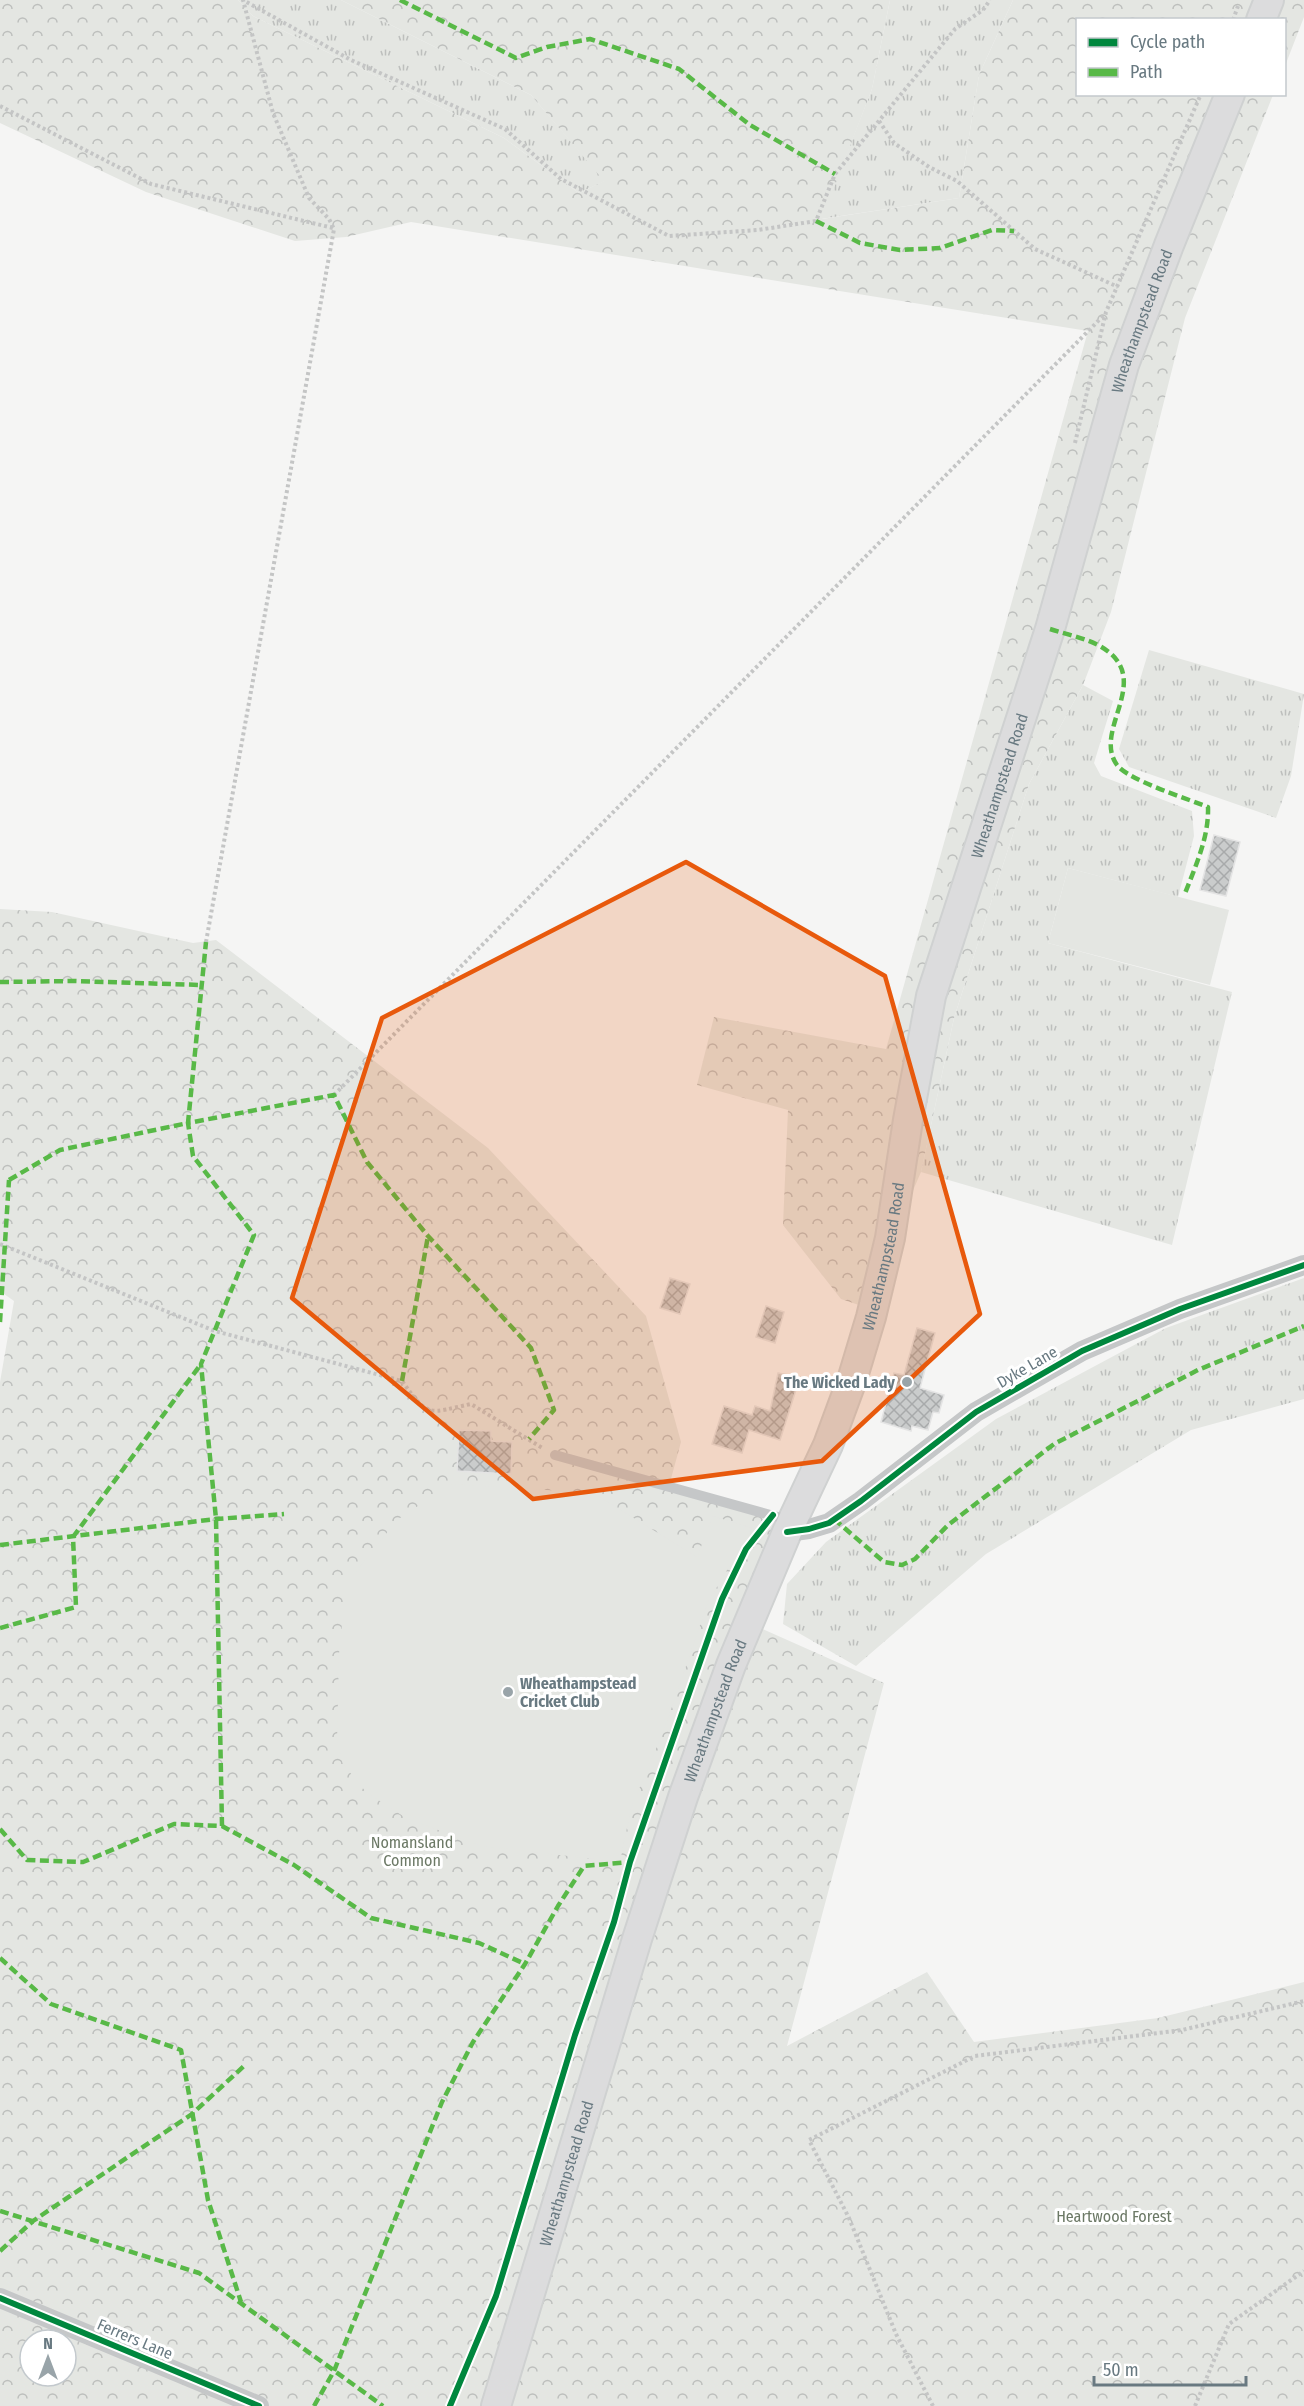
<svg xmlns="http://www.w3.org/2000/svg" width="1304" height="2406" font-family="'Fira Sans Condensed',sans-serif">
  <defs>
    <pattern id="grass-tufts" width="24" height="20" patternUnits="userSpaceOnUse" patternTransform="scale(1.5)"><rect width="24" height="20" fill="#e4e6e2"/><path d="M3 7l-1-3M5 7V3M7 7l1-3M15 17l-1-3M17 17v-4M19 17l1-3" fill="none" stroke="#bdbfbd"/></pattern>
    <pattern id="forest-crowns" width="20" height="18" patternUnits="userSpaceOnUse" patternTransform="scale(1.5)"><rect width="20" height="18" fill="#e4e6e2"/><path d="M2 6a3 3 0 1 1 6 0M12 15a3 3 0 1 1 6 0" fill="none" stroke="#bdbfbd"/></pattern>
    <pattern id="building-cross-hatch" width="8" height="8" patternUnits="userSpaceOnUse" patternTransform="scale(1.5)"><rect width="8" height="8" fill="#cacccc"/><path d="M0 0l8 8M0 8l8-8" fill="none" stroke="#a8aaab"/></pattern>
  </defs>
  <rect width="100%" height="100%" fill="#f5f5f4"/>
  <g fill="url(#grass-tufts)">
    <path d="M 238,0 L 341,0 L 531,95 L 605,181 L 579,193 L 504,138 L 253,16 Z"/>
    <path d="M 890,0 L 1013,0 L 979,75 L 959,198 L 821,219 L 872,89 Z"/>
    <path d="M 1149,650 L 1304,694 L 1291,776 L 1276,818 L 1129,767 L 1119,749 Z"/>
    <path d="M 1083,685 L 1113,701 L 1094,763 L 1101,776 L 1192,811 L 1194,836 L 1178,897 L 1068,868 L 1048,943 L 1232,992 L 1172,1245 L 921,1172 L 954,1018 L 1029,784 Z"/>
    <path d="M 1304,1278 L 1304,1399 L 1191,1430 L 986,1554 L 856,1666 L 783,1624 L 787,1584 L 826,1542 L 996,1419 L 1166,1328 Z"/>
  </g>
  <g fill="url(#forest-crowns)" fill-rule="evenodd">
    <path d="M 0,0 L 238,0 L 253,16 L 504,138 L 579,193 L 604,181 L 531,95 L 341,0 L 890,0 L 872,89 L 822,219 L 959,198 L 979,75 L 1013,0 L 1304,0 L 1304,17 L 1285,66 L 1284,20 L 1078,20 L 1078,94 L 1273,95 L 1185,318 L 1111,612 L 1083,685 L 1029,784 L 954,1018 L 921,1172 L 895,1232 L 859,1305 L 841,1299 L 783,1225 L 788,1110 L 697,1085 L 714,1017 L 886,1049 L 1088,331 L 411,222 L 346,237 L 295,241 L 146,192 L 0,123 Z"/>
    <path d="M 0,909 L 52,912 L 193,943 L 216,940 L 488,1148 L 646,1316 L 681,1442 L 669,1486 L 803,1519 L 758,1627 L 884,1683 L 787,2046 L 927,1972 L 974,2042 L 1158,2018 L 1304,1982 L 1304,2406 L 0,2406 L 0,1382 L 14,1301 L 0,1291 ZM 30,2340 L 66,2340 L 66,2376 L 30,2376 Z"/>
  </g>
  <g fill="#e4e6e2">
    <path d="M 1068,868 L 1229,910 L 1210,985 L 1048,943 Z"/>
    <path d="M 451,1484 L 593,1493 L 697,1557 L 713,1516 L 752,1528 L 708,1602 L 664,1730 L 631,1808 L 620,1862 L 481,1846 L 406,1818 L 366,1792 L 343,1764 L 337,1742 L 339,1654 L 346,1584 L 397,1520 Z"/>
  </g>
  <g fill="url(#building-cross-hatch)" stroke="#e4e4e4" stroke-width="1.5">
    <path d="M 1214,835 L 1240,842 L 1226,896 L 1200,890 Z"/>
    <path d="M 670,1278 L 690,1284 L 680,1314 L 660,1308 Z"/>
    <path d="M 766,1306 L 784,1312 L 775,1343 L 756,1337 Z"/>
    <path d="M 917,1328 L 935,1333 L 920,1388 L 944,1395 L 939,1413 L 933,1412 L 928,1430 L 912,1426 L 911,1431 L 881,1422 L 894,1373 L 904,1375 Z"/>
    <path d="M 778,1373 L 800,1377 L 780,1440 L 749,1430 L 742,1453 L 712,1444 L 724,1406 L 752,1415 L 755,1406 L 770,1411 Z"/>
    <path d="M 459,1430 L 491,1431 L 491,1441 L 512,1442 L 511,1474 L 457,1471 Z"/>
  </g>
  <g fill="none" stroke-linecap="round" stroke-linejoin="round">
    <defs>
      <g id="secondary">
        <path d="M 1261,20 L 1269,0"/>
        <path id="s1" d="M 496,2406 L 637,1939 L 683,1797 L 731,1665 L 787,1532 L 828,1445 L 852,1380 L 871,1317 L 890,1238 L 908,1120 L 931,996 L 1050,629 L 1124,365 L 1169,245 L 1230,94"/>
      </g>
    </defs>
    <use href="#secondary" stroke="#cfd1d1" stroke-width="32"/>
    <g stroke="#c4c5c5" stroke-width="4" stroke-dasharray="3 3" stroke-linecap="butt">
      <path d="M 1233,20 L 1238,6"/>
      <path d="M 0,106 L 151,184 L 333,228"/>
      <path d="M 879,121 L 894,143 L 929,167 L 957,181 L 1035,249 L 1118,287"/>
      <path d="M 1075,443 L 1106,312 L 1201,94"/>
      <path d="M 206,942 L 334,229 L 329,219 L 309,198 L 273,113 L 243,0 L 351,60 L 505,129 L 561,179 L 669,236 L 758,230 L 816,221 L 835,174 L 955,29 L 983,10 L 990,0"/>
      <path d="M 334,1095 L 1106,313"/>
      <path d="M 0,1244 L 215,1331 L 402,1381 C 429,1419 428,1413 471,1404 L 544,1449"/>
      <path d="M 933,2406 L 896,2334 L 849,2218 L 809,2140 L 975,2056 L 1182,2030 L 1304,2001"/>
      <path d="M 1195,2406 L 1229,2324 L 1304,2271"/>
    </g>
    <path stroke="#c5c7c8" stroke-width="10" d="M 555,1455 L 792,1521"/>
    <g stroke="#c5c7c8" stroke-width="20">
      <path d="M 787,1532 L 809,1529 L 829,1523 L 861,1501 L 976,1412 L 1082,1351 L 1180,1309 L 1304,1265"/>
      <path d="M 0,2298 L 259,2406"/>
    </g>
    <use href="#secondary" stroke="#dcdcdd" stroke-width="28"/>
    <g stroke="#58b947" stroke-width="4.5" stroke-dasharray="9 4.5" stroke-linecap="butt">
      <path d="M 400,0 L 516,58 L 547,47 L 590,39 L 679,69 L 750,125 L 835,174"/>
      <path d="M 816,221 L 860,243 L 900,250 L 940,248 L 992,230 L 1014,231"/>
      <path d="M 1050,629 C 1066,634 1084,638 1098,645 C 1158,677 1091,729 1117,765 C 1128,780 1188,799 1208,807 C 1209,838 1195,867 1184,896"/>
      <path d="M 0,982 L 74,981 L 201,985"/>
      <path d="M 9,1180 L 60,1150 L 188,1123 L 206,942"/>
      <path d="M 0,1322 L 9,1180"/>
      <path d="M 402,1381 L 428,1236"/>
      <path d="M 834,1519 L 884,1562 L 902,1565 L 915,1559 L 948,1525 L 1054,1444 L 1198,1370 L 1304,1326"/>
      <path d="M 0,1545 L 216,1519 L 284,1514"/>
      <path d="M 0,1628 L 76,1607 L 73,1537 L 201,1364"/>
      <path d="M 222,1826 L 216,1519 L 201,1364 L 254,1235 L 193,1156 L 188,1123 L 334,1095 L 367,1162 L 428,1236 L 531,1348 L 554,1410 L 529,1439"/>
      <path d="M 0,1829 L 27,1860 L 83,1862 L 174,1824 L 222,1826 L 294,1865 L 371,1918 L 479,1943 L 525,1964"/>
      <path d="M 0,1958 L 51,2004 L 181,2050 L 208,2200 L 241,2302"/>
      <path d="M 0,2211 L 199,2273 L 383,2406"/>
      <path d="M 0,2251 L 33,2221 L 192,2114 L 244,2066"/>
      <path d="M 314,2406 L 334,2371 L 442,2102 L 473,2042 L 525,1964 L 558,1906 L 584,1866 L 630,1862"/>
    </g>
    <defs>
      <g id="cycleway">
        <path d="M 787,1532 L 809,1529 L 829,1523 L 861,1501 L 976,1412 L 1082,1351 L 1180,1309 L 1304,1265"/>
        <path d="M 0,2298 L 259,2406"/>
        <path d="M 450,2406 L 496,2296 L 575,2035 L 614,1922 L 630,1862 L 722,1599 L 746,1549 L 773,1515"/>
      </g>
    </defs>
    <use href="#cycleway" stroke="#fff" stroke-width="10"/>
    <use href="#cycleway" stroke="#00873e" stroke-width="6"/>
  </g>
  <path fill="#e8590c" fill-opacity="0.2" stroke="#e8590c" stroke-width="4.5" stroke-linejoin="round" d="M 686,862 L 885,976 L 980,1314 L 822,1461 L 533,1499 L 292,1298 L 382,1018 Z"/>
  <g fill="#99a4a9" stroke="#fff" stroke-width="2">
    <circle cx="907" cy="1382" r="6"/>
    <circle cx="508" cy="1692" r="6"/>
  </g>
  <g text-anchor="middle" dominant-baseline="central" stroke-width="6" stroke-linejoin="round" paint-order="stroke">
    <g font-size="16" fill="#687981" stroke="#fff">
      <text stroke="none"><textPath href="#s1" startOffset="2187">Wheathampstead Road</textPath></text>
      <text stroke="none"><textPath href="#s1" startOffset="1701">Wheathampstead Road</textPath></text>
      <text stroke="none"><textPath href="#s1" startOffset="1215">Wheathampstead Road</textPath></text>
      <text transform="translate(1027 1367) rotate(-30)">Dyke Lane</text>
      <text stroke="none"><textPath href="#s1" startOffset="729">Wheathampstead Road</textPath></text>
      <text stroke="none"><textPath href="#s1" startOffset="243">Wheathampstead Road</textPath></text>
      <text transform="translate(135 2339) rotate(23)">Ferrers Lane</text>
    </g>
    <g font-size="16" font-weight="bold" fill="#687981" stroke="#fff" text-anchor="end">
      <text x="895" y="1382">The Wicked Lady</text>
      <text x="520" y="1683" text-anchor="start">Wheathampstead<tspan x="520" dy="18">Cricket Club</tspan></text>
    </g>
    <g font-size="16" fill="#6c7966" stroke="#fff">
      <text x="412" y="1842">Nomansland<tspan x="412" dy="18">Common</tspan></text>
      <text x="1114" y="2216">Heartwood Forest</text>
    </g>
  </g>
  <rect x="1076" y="18" width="210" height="78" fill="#ffffff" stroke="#c3c9cd" stroke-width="1.5"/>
  <rect x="1088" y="38" width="30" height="9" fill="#00873e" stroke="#c3c9cd" stroke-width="1.5"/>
  <text x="1130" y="48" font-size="18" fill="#687981">Cycle path</text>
  <rect x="1088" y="68" width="30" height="9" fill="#58b947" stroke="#c3c9cd" stroke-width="1.5"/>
  <text x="1130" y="78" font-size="18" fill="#687981">Path</text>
  <g transform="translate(48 2358)"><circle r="28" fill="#ffffff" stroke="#c3c9cd" stroke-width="1.5"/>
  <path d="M0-4.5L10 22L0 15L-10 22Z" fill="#99a4a9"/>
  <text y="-9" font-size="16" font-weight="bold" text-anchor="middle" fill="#687981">N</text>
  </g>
  <path d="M1094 2376v9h152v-9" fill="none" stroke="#687981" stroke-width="3"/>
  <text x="1103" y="2376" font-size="18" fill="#687981" stroke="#ffffff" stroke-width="4.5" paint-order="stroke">50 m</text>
</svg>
